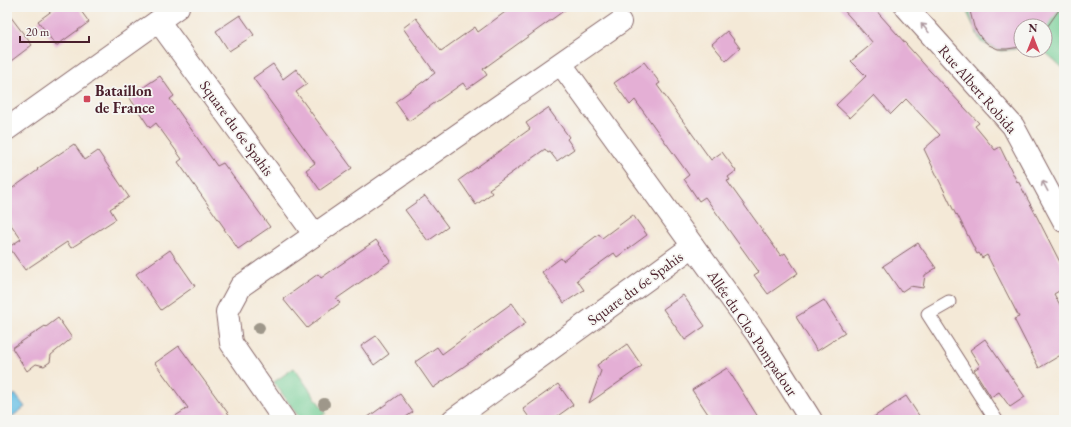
<svg xmlns="http://www.w3.org/2000/svg" width="1071" height="427" font-family="'EB Garamond',serif">
  <rect width="100%" height="100%" fill="#f6f6f2"/>
  <filter id="ink" filterUnits="userSpaceOnUse"><feTurbulence type="fractalNoise" baseFrequency=".025" numOctaves="2"/><feDisplacementMap in="SourceGraphic" scale="8" xChannelSelector="R" yChannelSelector="G"/><feConvolveMatrix kernelMatrix="1 2 1 2 8 2 1 2 1" color-interpolation-filters="sRGB"/></filter>
  <filter id="wash" filterUnits="userSpaceOnUse"><feTurbulence type="fractalNoise" baseFrequency=".012" numOctaves="4" result="noise"/><feDisplacementMap in="SourceGraphic" scale="16" xChannelSelector="R" yChannelSelector="G"/><feGaussianBlur stdDeviation="0.9" result="paint"/><feColorMatrix in="noise" values="0 0 0 0 0 0 0 0 0 0 0 0 0 0 0 0 0 1.4 0 .05"/><feComposite in="paint" operator="in"/></filter>
  <g filter="url(#wash)">
    <rect width="100%" height="100%" fill="#f4e9d7"/>
    <g fill="#74ce95" stroke="#5f7660">
      <path d="M 970,7 L 1064,7 L 1064,69 L 1043,50 L 1045,50 L 1045,26 L 1021,26 L 1021,48 L 1001,51 L 981,42 L 968,14 Z"/>
      <path d="M 294,368 L 326,413 L 316,420 L 301,420 L 274,382 Z"/>
    </g>
    <path fill="#67c0e5" stroke="#587088" d="M 15,394 L 25,407 L 7,420 L 7,401 Z"/>
    <g id="blocks">
      <g fill="#e4afd5">
        <path d="M 57,7 L 78,7 L 89,22 L 56,46 L 38,21 Z"/>
        <path d="M 512,7 L 569,7 L 483,69 L 487,75 L 467,89 L 463,83 L 409,121 L 395,102 L 435,73 L 403,28 L 416,18 L 441,51 L 475,27 L 478,32 Z"/>
        <path d="M 841,7 L 873,7 L 930,71 L 979,123 L 975,126 L 995,150 L 1000,147 L 1017,182 L 1018,181 L 1035,213 L 1064,270 L 1064,288 L 1054,294 L 1064,312 L 1064,353 L 1039,368 L 1014,319 L 1019,317 L 987,255 L 982,258 L 979,253 L 977,254 L 957,214 L 956,215 L 951,205 L 924,149 L 940,135 L 906,99 L 891,114 L 874,95 L 850,118 L 836,105 L 866,76 L 851,61 L 873,43 Z"/>
        <path d="M 969,7 L 1061,7 L 1045,30 L 1045,26 L 1021,26 L 1021,47 L 1007,49 L 998,49 L 989,45 L 981,38 L 974,27 Z"/>
        <path d="M 7,12 L 32,45 L 7,64 Z"/>
        <path d="M 240,15 L 254,35 L 229,51 L 216,31 Z"/>
        <path d="M 727,31 L 740,48 L 726,61 L 712,44 Z"/>
        <path d="M 644,62 L 660,83 L 657,85 L 711,160 L 722,152 L 736,171 L 728,177 L 730,180 L 727,181 L 781,256 L 785,253 L 798,273 L 768,294 L 754,275 L 759,272 L 705,197 L 699,201 L 684,179 L 689,175 L 635,100 L 630,105 L 614,83 Z"/>
        <path d="M 273,64 L 283,79 L 296,69 L 307,84 L 296,92 L 352,168 L 320,190 L 306,170 L 315,163 L 253,78 Z"/>
        <path d="M 160,76 L 174,96 L 170,99 L 217,166 L 223,163 L 270,227 L 238,249 L 224,229 L 225,229 L 178,162 L 182,159 L 156,123 L 150,128 L 129,97 Z"/>
        <path d="M 548,108 L 569,137 L 567,139 L 574,149 L 557,161 L 550,152 L 548,153 L 545,149 L 489,189 L 492,193 L 476,205 L 459,180 L 530,129 L 526,123 Z"/>
        <path d="M 74,144 L 85,160 L 98,151 L 129,197 L 110,209 L 116,219 L 71,248 L 67,242 L 25,270 L 9,247 L 21,239 L 7,219 L 7,192 L 38,170 L 37,169 Z"/>
        <path d="M 425,196 L 448,227 L 428,241 L 405,210 Z"/>
        <path d="M 633,215 L 647,235 L 617,257 L 614,253 L 577,280 L 584,290 L 564,303 L 542,272 L 561,258 L 563,261 L 599,234 L 602,238 Z"/>
        <path d="M 376,240 L 391,261 L 336,299 L 340,303 L 307,328 L 283,299 L 318,274 L 321,278 Z"/>
        <path d="M 918,243 L 936,268 L 925,275 L 923,288 L 910,286 L 901,292 L 883,266 Z"/>
        <path d="M 170,250 L 195,286 L 161,310 L 136,274 Z"/>
        <path d="M 683,295 L 705,326 L 685,340 L 663,309 Z"/>
        <path d="M 824,300 L 845,333 L 817,351 L 796,317 Z"/>
        <path d="M 512,303 L 526,323 L 433,388 L 415,362 L 437,347 L 442,354 Z"/>
        <path d="M 58,318 L 72,338 L 51,355 L 50,362 L 44,366 L 36,364 L 27,371 L 12,348 L 45,326 L 46,327 Z"/>
        <path d="M 376,336 L 389,354 L 374,365 L 361,346 Z"/>
        <path d="M 985,339 L 1025,397 L 1010,407 L 999,392 L 991,397 L 974,370 L 980,366 L 970,350 Z"/>
        <path d="M 627,344 L 642,366 L 589,403 L 601,371 L 597,365 Z"/>
        <path d="M 179,346 L 214,394 L 233,420 L 169,420 L 188,408 L 155,363 Z"/>
        <path d="M 727,368 L 760,420 L 712,420 L 692,390 Z"/>
        <path d="M 558,384 L 573,405 L 552,420 L 531,420 L 523,409 Z"/>
        <path d="M 400,394 L 413,412 L 402,420 L 364,420 Z"/>
        <path d="M 906,396 L 922,420 L 869,420 Z"/>
      </g>
    </g>
  </g>
  <g filter="url(#ink)">
    <use href="#blocks" fill-opacity="0" stroke="#866667" stroke-width="1"/>
    <g fill="none" stroke-linecap="round" stroke-linejoin="round">
      <defs>
        <path id="service" d="M 949,302 L 928,314 L 996,420"/>
        <g id="minor">
          <path d="M 906,7 L 1013,126 L 1064,221"/>
          <path d="M 159,22 L 315,235"/>
          <path d="M 561,64 L 757,334 L 811,420"/>
          <path d="M 284,420 L 231,343 L 227,312 L 241,286 L 620,22"/>
          <path d="M 453,420 L 693,246"/>
        </g>
        <path id="tertiary" d="M 7,129 L 178,7"/>
      </defs>
      <use href="#service" stroke="#866667" stroke-width="15"/>
      <use href="#minor" stroke="#866667" stroke-width="24"/>
      <use href="#tertiary" stroke="#866667" stroke-width="24"/>
      <use href="#service" stroke="#fff" stroke-width="13"/>
      <use href="#minor" stroke="#fff" stroke-width="22"/>
      <use href="#tertiary" stroke="#fff" stroke-width="22"/>
    </g>
    <g fill="#9e978a">
      <circle cx="259" cy="328" r="6"/>
      <circle cx="324" cy="404" r="6"/>
    </g>
    <defs><path id="oneway-shaft" d="M-6 0H5M1.5-3L5.5 0L1.5 3" fill="none" stroke-width="1.6" stroke-linecap="round" stroke-linejoin="round"/></defs>
    <g stroke="#ae9aa0">
      <use href="#oneway-shaft" transform="translate(925 28) rotate(-132)"/>
      <use href="#oneway-shaft" transform="translate(1045 186) rotate(-118)"/>
    </g>
  </g>
  <rect fill="#d1495b" stroke="#f6f6f2" stroke-width="1.5" x="83" y="95" width="8" height="8" rx="2"/>
  <g text-anchor="middle" dominant-baseline="central" stroke-width="3.5" stroke-linejoin="round" paint-order="stroke">
    <g font-size="15" fill="#4a1f2b" stroke="#f6f6f2">
      <text transform="translate(978 89) rotate(49)">Rue Albert Robida</text>
      <text transform="translate(237 128) rotate(54)">Square du 6e Spahis</text>
      <text transform="translate(635 288) rotate(-36)">Square du 6e Spahis</text>
      <text transform="translate(753 333) rotate(56)">Allée du Clos Pompadour</text>
    </g>
    <g font-size="15" font-weight="bold" fill="#4a1f2b" stroke="#f6f6f2" text-anchor="start">
      <text x="95" y="90">Bataillon<tspan x="95" dy="17">de France</tspan></text>
    </g>
  </g>
  <rect width="1071" height="427" fill="none" stroke="#f6f6f2" stroke-width="24"/>
  <g transform="translate(1033 38)"><circle r="19" fill="#f6f6f2" stroke="#b1a0a2"/>
  <path d="M0-3L7 15L0 10L-7 15Z" fill="#d1495b"/>
  <text y="-6" font-size="11" font-weight="bold" text-anchor="middle" fill="#4a1f2b">N</text>
  </g>
  <path d="M20 36v6h69v-6" fill="none" stroke="#4a1f2b" stroke-width="2"/>
  <text x="26" y="36" font-size="12" fill="#4a1f2b" stroke="#f6f6f2" stroke-width="3" paint-order="stroke">20 m</text>
</svg>
